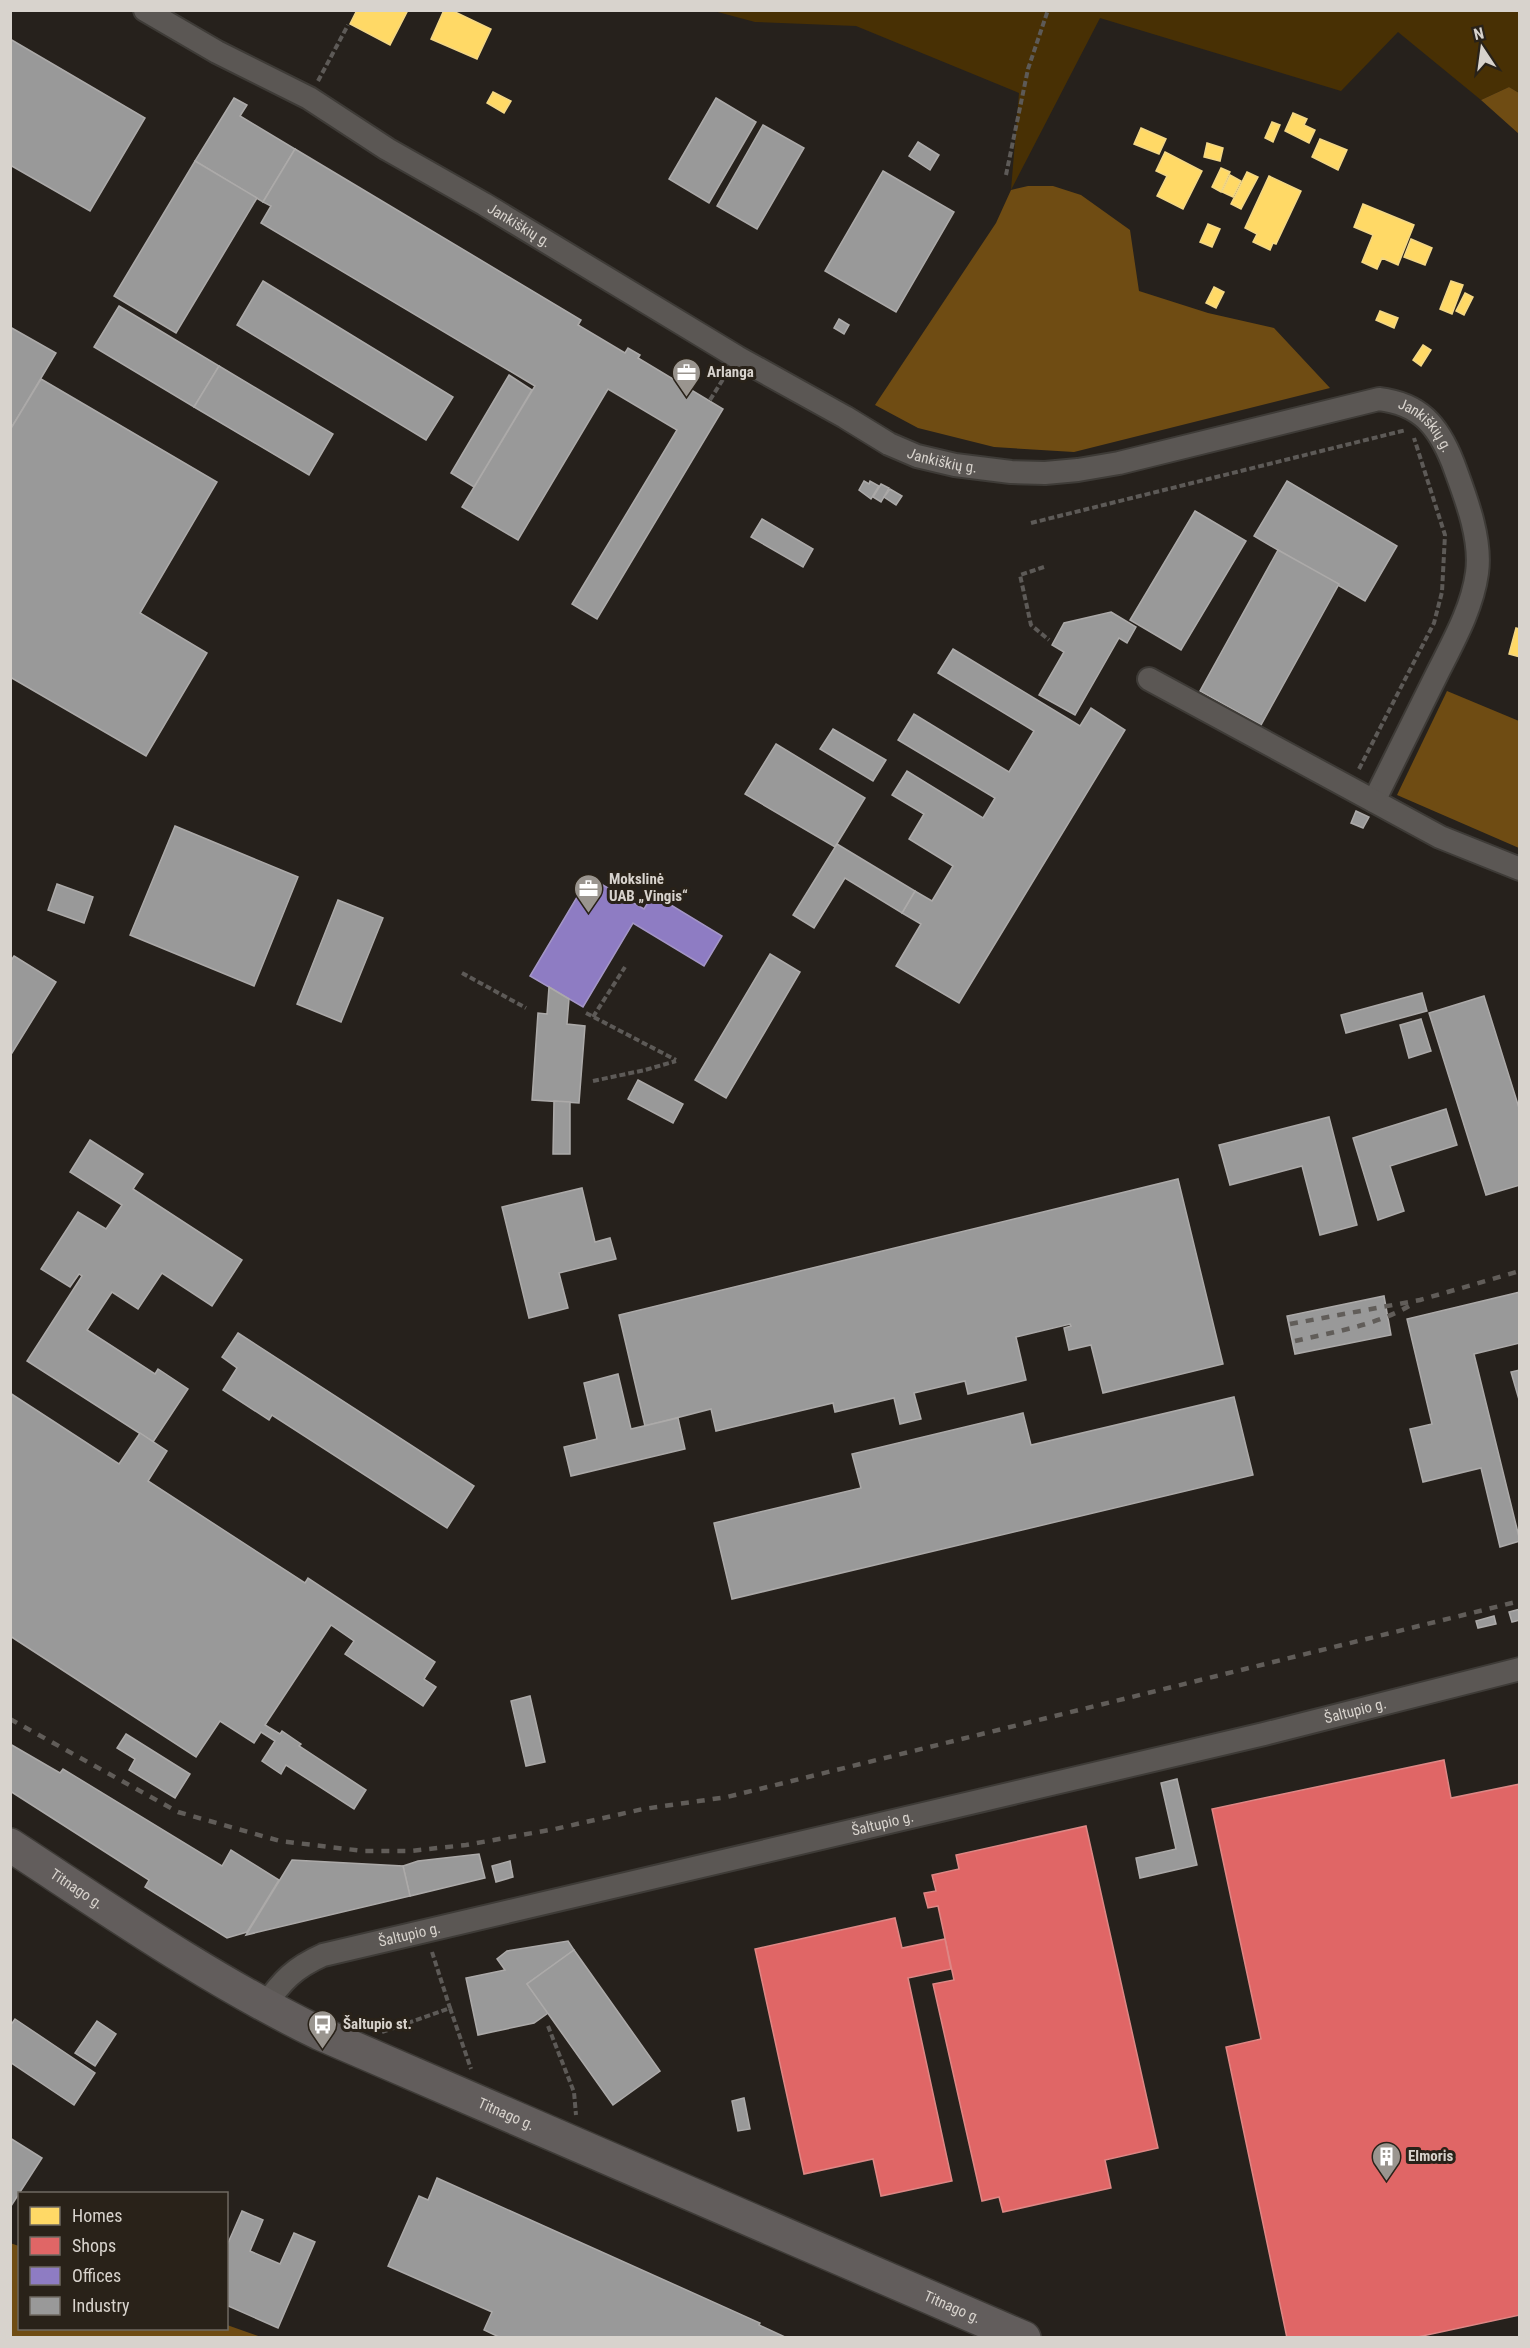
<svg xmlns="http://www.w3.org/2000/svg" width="1530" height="2348" font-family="'Roboto Condensed',sans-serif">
  <rect width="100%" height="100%" fill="#26211c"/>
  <path fill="#483004" d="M 714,11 L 1519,11 L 1519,93 L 1509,87 L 1481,100 L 1398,32 L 1341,91 L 1100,18 L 1011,190 L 1019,93 L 856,26 L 755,22 Z"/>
  <g fill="#6f4c13">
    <path d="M 1509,87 L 1519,93 L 1519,134 L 1481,100 Z"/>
    <path d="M 1028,186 L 1053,186 L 1081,195 L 1130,230 L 1139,291 L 1208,313 L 1274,328 L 1330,388 L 1074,452 L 994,447 L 918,428 L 875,405 L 996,223 L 1011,190 Z"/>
    <path d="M 1447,691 L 1519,721 L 1519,848 L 1397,795 Z"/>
    <path d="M 10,2243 L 19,2246 L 20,2328 L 226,2328 L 227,2325 L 261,2337 L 11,2337 Z"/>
  </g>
  <g fill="#ffd966" stroke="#f3d785" stroke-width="1.5">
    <path d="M 357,10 L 408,10 L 390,45 L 350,24 Z"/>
    <path d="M 444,10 L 451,10 L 491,29 L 477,59 L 431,39 Z"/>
    <path d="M 493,92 L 511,101 L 504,113 L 487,103 Z"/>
    <path d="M 1293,113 L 1307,119 L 1304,125 L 1315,130 L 1309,143 L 1285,131 Z"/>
    <path d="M 1272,122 L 1280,125 L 1273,142 L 1265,138 Z"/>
    <path d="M 1141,128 L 1166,139 L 1159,154 L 1134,144 Z"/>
    <path d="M 1320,139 L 1347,150 L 1338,170 L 1312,157 Z"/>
    <path d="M 1207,143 L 1223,148 L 1220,161 L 1204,157 Z"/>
    <path d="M 1165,152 L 1202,171 L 1183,209 L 1157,196 L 1167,176 L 1156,171 Z"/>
    <path d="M 1221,168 L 1230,172 L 1221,192 L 1212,187 Z"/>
    <path d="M 1247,172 L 1258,177 L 1241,209 L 1231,204 Z"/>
    <path d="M 1230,175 L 1241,181 L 1233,197 L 1222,192 Z"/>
    <path d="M 1269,176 L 1301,191 L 1276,244 L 1273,243 L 1270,250 L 1253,242 L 1257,234 L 1245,228 Z"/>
    <path d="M 1363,204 L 1414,225 L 1398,265 L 1382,258 L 1377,269 L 1362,262 L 1373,235 L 1354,227 Z"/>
    <path d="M 1208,224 L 1220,229 L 1212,247 L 1200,242 Z"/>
    <path d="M 1411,239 L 1432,248 L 1425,265 L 1404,257 Z"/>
    <path d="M 1451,281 L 1463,285 L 1452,314 L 1440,309 Z"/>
    <path d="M 1214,287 L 1224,292 L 1216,308 L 1206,303 Z"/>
    <path d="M 1465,293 L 1473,297 L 1464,315 L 1456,311 Z"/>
    <path d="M 1380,311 L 1398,318 L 1394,328 L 1376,320 Z"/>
    <path d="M 1423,345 L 1431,350 L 1421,366 L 1413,360 Z"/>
    <path d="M 1516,628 L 1520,629 L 1520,657 L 1509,654 Z"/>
  </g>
  <g fill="#e06666" stroke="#de8785" stroke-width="1.5">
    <path d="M 1444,1760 L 1451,1798 L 1520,1784 L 1520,2315 L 1413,2338 L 1287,2338 L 1226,2047 L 1261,2039 L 1212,1809 Z"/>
    <path d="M 1086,1826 L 1158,2148 L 1105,2160 L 1111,2188 L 1003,2212 L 999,2197 L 982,2201 L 933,1984 L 954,1980 L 938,1906 L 928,1908 L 924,1893 L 936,1891 L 932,1875 L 959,1869 L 956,1855 Z"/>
    <path d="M 895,1918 L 902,1948 L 945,1939 L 951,1969 L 908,1978 L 952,2181 L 881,2196 L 873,2159 L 804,2174 L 755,1949 Z"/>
  </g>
  <path fill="#8e7cc3" stroke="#a496c6" stroke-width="1.5" d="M 589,877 L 644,909 L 653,894 L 722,936 L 704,966 L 633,923 L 583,1007 L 530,976 Z"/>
  <g fill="#999" stroke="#acaaa9" stroke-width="1.5">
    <path d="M 10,39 L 145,118 L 90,211 L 10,165 Z"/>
    <path d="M 234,98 L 247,105 L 240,116 L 295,149 L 263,202 L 195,161 Z"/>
    <path d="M 716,98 L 756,122 L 709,203 L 669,179 Z"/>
    <path d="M 763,125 L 804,148 L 757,229 L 717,206 Z"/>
    <path d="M 918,142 L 939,155 L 930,170 L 909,156 Z"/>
    <path d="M 295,149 L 581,320 L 578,325 L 625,353 L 628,348 L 640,355 L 638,358 L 723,409 L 597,619 L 572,604 L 677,430 L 608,389 L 518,540 L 462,507 L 535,386 L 261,223 L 271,206 L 263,202 Z"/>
    <path d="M 195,161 L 257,198 L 176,333 L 114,296 Z"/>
    <path d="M 883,171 L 954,212 L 896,312 L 825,271 Z"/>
    <path d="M 263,281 L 453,397 L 426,440 L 237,325 Z"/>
    <path d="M 119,306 L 219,366 L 194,407 L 94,347 Z"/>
    <path d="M 839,319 L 849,325 L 844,334 L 834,328 Z"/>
    <path d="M 10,327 L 56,353 L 10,430 Z"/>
    <path d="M 219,366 L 333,434 L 309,475 L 194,407 Z"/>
    <path d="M 509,375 L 532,390 L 474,487 L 451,473 Z"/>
    <path d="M 41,379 L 217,482 L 140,613 L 207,653 L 146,756 L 10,677 L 10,430 Z"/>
    <path d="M 864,481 L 869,484 L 870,481 L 879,486 L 871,499 L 859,490 Z"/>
    <path d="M 1287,481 L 1397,546 L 1365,601 L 1254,536 Z"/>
    <path d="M 881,484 L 889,488 L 881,502 L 873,497 Z"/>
    <path d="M 890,489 L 902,496 L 896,505 L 884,497 Z"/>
    <path d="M 1195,511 L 1246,541 L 1181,650 L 1130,620 Z"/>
    <path d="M 762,519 L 813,549 L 803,567 L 751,537 Z"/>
    <path d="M 1278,550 L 1339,584 L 1261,725 L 1200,691 Z"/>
    <path d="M 1111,612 L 1136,627 L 1127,643 L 1119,638 L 1075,715 L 1039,695 L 1064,652 L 1052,645 L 1064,623 Z"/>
    <path d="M 953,649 L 1080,726 L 1091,708 L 1125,730 L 959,1003 L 896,966 L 921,924 L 902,913 L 915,891 L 932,901 L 953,866 L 909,839 L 924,814 L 892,795 L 907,771 L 983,818 L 995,798 L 898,740 L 914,714 L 1009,772 L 1034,731 L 938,673 Z"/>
    <path d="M 833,729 L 886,760 L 873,781 L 820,749 Z"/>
    <path d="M 776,744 L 865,798 L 835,847 L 745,794 Z"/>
    <path d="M 1356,811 L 1369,817 L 1363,828 L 1351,823 Z"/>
    <path d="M 175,826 L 298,877 L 254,986 L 130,935 Z"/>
    <path d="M 837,844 L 915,891 L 902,913 L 845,878 L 814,928 L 793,915 Z"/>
    <path d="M 57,884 L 93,897 L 84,923 L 48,910 Z"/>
    <path d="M 338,900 L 383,918 L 341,1022 L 297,1004 Z"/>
    <path d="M 770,954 L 800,972 L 726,1098 L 695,1080 Z"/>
    <path d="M 14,956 L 56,982 L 10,1056 L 10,962 Z"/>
    <path d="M 549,987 L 569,999 L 567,1024 L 585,1026 L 579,1103 L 532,1100 L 538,1013 L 547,1014 Z"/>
    <path d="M 1422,993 L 1427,1011 L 1346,1033 L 1341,1015 Z"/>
    <path d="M 1484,996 L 1520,1111 L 1520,1185 L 1486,1195 L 1429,1013 Z"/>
    <path d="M 1421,1019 L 1431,1051 L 1409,1058 L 1400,1025 Z"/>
    <path d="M 638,1080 L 683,1104 L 673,1123 L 628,1099 Z"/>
    <path d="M 554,1101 L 570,1102 L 570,1154 L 553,1154 Z"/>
    <path d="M 1446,1109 L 1457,1145 L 1390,1166 L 1404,1211 L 1378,1220 L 1353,1138 Z"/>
    <path d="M 1329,1117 L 1357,1225 L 1320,1235 L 1302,1166 L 1230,1185 L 1219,1145 Z"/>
    <path d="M 90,1140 L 143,1174 L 133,1189 L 242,1260 L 212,1306 L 162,1273 L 138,1309 L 112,1292 L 87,1330 L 155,1374 L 158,1369 L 188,1389 L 153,1442 L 27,1361 L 82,1276 L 79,1274 L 70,1287 L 41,1269 L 78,1212 L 106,1229 L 122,1205 L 70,1172 Z"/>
    <path d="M 1178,1179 L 1223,1364 L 1103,1393 L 1091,1345 L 1069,1350 L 1064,1328 L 1071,1326 L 1070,1324 L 1016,1337 L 1026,1380 L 968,1394 L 965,1381 L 914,1393 L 921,1419 L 900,1424 L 894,1398 L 835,1412 L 833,1403 L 716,1431 L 711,1409 L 645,1426 L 619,1315 Z"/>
    <path d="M 582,1188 L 595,1242 L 610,1238 L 616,1259 L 559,1273 L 568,1308 L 529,1318 L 502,1207 Z"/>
    <path d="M 1520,1292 L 1520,1343 L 1474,1354 L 1520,1541 L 1500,1547 L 1481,1468 L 1423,1482 L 1410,1429 L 1432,1424 L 1407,1319 Z"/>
    <path d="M 1384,1296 L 1391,1335 L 1295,1354 L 1287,1316 Z"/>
    <path d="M 238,1333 L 474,1486 L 447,1528 L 272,1415 L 269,1420 L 223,1390 L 237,1368 L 222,1357 Z"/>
    <path d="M 1520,1370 L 1520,1403 L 1511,1372 Z"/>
    <path d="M 618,1374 L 631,1429 L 678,1418 L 685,1449 L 571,1476 L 564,1447 L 597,1439 L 584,1383 Z"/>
    <path d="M 10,1393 L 119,1464 L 140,1433 L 167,1451 L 148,1481 L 305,1583 L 308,1578 L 435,1662 L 424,1679 L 436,1687 L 423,1706 L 345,1654 L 354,1641 L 331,1625 L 265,1725 L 280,1734 L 282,1731 L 301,1744 L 299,1746 L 366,1790 L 354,1809 L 286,1765 L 281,1774 L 262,1761 L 275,1741 L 261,1732 L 254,1743 L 220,1721 L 196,1757 L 10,1636 Z"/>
    <path d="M 1234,1397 L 1253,1475 L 732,1599 L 714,1523 L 861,1488 L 852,1454 L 1023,1413 L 1031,1445 Z"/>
    <path d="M 1520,1609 L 1520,1620 L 1512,1622 L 1509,1612 Z"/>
    <path d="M 1494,1616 L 1496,1624 L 1478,1628 L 1476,1621 Z"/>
    <path d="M 530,1696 L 545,1762 L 526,1766 L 511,1701 Z"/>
    <path d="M 126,1734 L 190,1774 L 175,1798 L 129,1770 L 135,1759 L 117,1748 Z"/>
    <path d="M 10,1744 L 60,1773 L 63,1769 L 222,1866 L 231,1850 L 279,1880 L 247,1932 L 227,1938 L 145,1887 L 149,1880 L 10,1791 Z"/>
    <path d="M 1177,1779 L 1197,1865 L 1140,1878 L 1136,1858 L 1176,1849 L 1161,1783 Z"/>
    <path d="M 479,1854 L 485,1878 L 410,1896 L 403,1866 L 418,1861 Z"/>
    <path d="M 292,1860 L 403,1866 L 410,1896 L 246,1935 Z"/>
    <path d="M 510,1861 L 513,1877 L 496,1882 L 492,1866 Z"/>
    <path d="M 568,1941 L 574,1950 L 527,1984 L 548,2013 L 534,2023 L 478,2035 L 466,1978 L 505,1970 L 497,1959 L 507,1951 Z"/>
    <path d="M 574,1950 L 660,2071 L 613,2105 L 527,1984 Z"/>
    <path d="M 15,2019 L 95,2073 L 74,2105 L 10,2062 L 10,2026 Z"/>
    <path d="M 97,2021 L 116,2034 L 95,2066 L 75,2053 Z"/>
    <path d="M 744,2098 L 750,2129 L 738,2131 L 732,2101 Z"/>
    <path d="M 10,2138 L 42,2158 L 11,2206 L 10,2205 Z"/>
    <path d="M 437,2178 L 760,2323 L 759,2325 L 787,2338 L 501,2338 L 484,2330 L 492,2312 L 388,2266 L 419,2196 L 428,2200 Z"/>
    <path d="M 242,2211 L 263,2220 L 250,2251 L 280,2264 L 294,2233 L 315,2242 L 278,2328 L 226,2305 L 226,2242 L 228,2243 Z"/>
  </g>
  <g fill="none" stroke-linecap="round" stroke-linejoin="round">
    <defs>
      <g id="street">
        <path id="s1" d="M 145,10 L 217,52 L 309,98 L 387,149 L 484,204 L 737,357 L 845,417 L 889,444 L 917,456 L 955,465 L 1011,472 L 1045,473 L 1078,470 L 1119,463 L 1379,399 C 1420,404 1438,425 1453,463 C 1465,496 1482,538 1477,573 C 1472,609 1453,642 1437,674 C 1416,717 1395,759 1374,801"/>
        <path d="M 1149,679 L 1440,837 L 1520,869"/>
        <path id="s2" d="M 264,2006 C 283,1980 294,1968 323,1955 L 1264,1734 L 1520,1669"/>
      </g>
      <g id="secondary">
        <path id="s3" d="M 10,1845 C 111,1911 210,1980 319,2033 L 1024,2338"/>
      </g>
    </defs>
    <use href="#street" stroke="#3e3b37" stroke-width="26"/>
    <use href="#secondary" stroke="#3e3b37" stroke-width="36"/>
    <g stroke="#5d5a57" stroke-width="4" stroke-dasharray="6 3" stroke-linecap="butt">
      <path d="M 318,81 L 348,25"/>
      <path d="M 1006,175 L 1028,69 L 1048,10"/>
      <path d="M 710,400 L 727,373"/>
      <path d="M 1031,523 L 1406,430"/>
      <path d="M 1044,567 L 1020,575 L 1031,625 L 1049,640"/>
      <path d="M 1359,769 L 1434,623 L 1442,592 L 1445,535 L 1414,438"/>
      <path d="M 462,973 L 526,1008"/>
      <path d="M 586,1013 L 676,1060"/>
      <path d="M 593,1017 L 625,967"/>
      <path d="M 593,1081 L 645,1070 L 676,1061"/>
      <path d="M 432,1952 L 450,2008"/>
      <path d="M 548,2026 L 574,2092 L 576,2115"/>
      <path d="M 382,2032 L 450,2008 L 471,2069"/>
    </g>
    <use href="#street" stroke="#5b5754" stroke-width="22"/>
    <use href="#secondary" stroke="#625d5c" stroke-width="33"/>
    <g stroke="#615d59" stroke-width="4.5" stroke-dasharray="8 8" stroke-linecap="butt">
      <path d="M 1290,1324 L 1420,1300 L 1520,1271"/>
      <path d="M 1295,1341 C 1333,1332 1374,1326 1409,1306"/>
      <path d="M 10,1719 L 178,1812 L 280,1841 L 363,1851 L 410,1851 L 466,1845 L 555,1829 L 643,1809 L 727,1797 L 1520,1601"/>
    </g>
  </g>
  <defs>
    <symbol id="office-pin" viewBox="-11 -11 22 30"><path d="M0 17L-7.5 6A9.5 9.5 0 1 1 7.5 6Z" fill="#9a958f" stroke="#292219"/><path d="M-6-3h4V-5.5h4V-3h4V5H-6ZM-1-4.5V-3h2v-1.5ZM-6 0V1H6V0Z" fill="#fff"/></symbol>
    <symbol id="bus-pin" viewBox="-11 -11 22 30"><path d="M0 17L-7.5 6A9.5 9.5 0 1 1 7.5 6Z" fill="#9a958f" stroke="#292219"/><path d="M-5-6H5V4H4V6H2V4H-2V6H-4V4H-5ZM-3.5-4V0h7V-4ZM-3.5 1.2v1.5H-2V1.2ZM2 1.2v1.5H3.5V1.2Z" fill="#fff"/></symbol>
    <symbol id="building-pin" viewBox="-11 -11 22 30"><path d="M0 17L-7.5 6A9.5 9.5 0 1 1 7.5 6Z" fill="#9a958f" stroke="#292219"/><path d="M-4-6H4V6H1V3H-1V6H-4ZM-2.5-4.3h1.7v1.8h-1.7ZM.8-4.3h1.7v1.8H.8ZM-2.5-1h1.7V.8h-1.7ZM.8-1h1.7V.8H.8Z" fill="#fff"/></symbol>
  </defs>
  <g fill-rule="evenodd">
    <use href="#office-pin" x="670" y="356" width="33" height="45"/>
    <use href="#office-pin" x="572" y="872" width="33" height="45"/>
    <use href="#bus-pin" x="306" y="2008" width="33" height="45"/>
    <use href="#building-pin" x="1370" y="2140" width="33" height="45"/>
  </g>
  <g text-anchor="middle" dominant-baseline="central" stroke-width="6" stroke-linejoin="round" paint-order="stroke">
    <g font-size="15" fill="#d8d3cd" stroke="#292219">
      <text stroke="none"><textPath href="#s1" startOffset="432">Jankiškių g.</textPath></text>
      <text stroke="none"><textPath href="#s1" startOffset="1420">Jankiškių g.</textPath></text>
      <text stroke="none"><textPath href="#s1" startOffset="918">Jankiškių g.</textPath></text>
      <text stroke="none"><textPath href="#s2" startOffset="1140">Šaltupio g.</textPath></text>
      <text stroke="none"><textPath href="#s2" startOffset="654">Šaltupio g.</textPath></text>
      <text stroke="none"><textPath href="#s3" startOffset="80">Titnago g.</textPath></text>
      <text stroke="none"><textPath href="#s2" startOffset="168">Šaltupio g.</textPath></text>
      <text stroke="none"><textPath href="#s3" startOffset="566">Titnago g.</textPath></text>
      <text stroke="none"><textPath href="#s3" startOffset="1052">Titnago g.</textPath></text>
    </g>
    <g font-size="15" font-weight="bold" fill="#d8d3cd" stroke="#292219" text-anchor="start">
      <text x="707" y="372">Arlanga</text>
      <text x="609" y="879">Mokslinė<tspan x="609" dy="17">UAB „Vingis“</tspan></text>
      <text x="343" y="2024">Šaltupio st.</text>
      <text x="1408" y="2156">Elmoris</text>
    </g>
  </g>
  <rect width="1530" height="2348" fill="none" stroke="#d8d3cd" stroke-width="24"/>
  <rect x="18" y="2192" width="210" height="138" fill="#292219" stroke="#6f6961" stroke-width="1.5"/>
  <rect x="30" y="2207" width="30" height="18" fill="#ffd966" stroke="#6f6961" stroke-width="1.5"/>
  <text x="72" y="2222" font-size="18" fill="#d8d3cd">Homes</text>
  <rect x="30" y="2237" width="30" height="18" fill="#e06666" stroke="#6f6961" stroke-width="1.5"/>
  <text x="72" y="2252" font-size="18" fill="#d8d3cd">Shops</text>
  <rect x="30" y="2267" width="30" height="18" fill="#8e7cc3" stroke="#6f6961" stroke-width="1.5"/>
  <text x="72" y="2282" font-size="18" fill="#d8d3cd">Offices</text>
  <rect x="30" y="2297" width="30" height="18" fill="#999999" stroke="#6f6961" stroke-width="1.5"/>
  <text x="72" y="2312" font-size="18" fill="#d8d3cd">Industry</text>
  <g transform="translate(1482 48) rotate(347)" stroke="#292219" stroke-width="4.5" paint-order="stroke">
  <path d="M0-4.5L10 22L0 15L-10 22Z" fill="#d8d3cd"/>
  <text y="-9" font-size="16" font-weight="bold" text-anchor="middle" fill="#d8d3cd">N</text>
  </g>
</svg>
